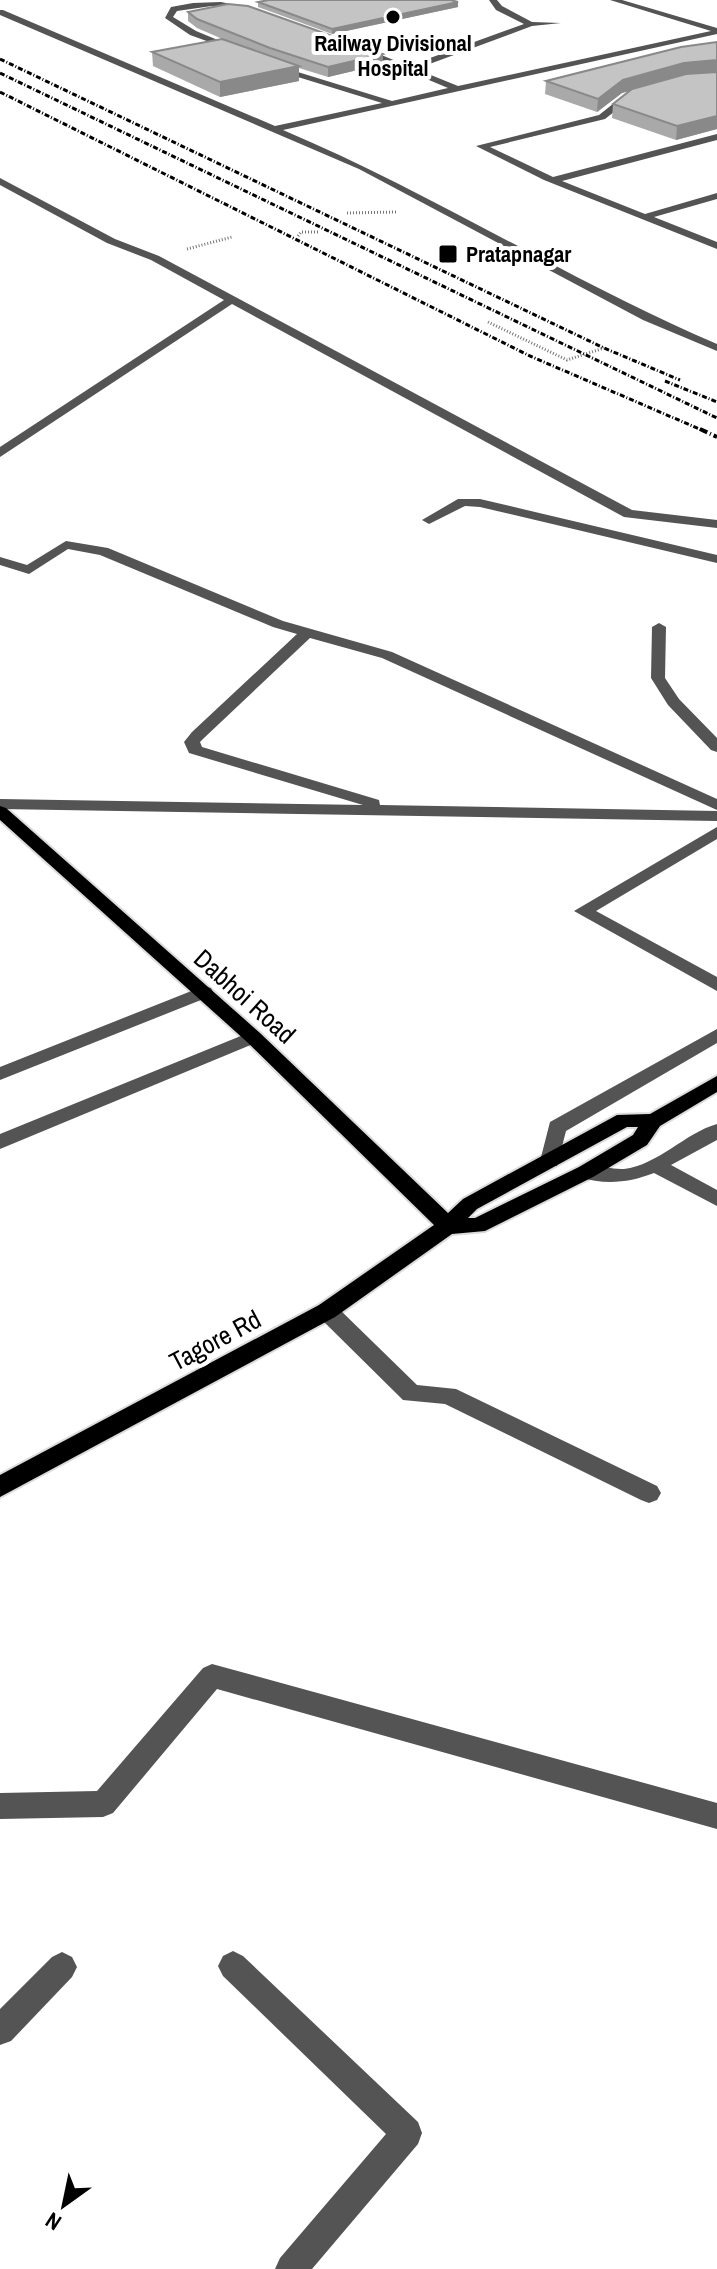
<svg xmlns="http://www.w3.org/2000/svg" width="717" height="2269" font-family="'Archivo Narrow',sans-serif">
  <rect width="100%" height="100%" fill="#fff"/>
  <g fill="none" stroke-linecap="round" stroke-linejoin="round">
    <defs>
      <path id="major" d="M 0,806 L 6,808 L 260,1033 L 448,1213 L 463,1199 L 617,1115 L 650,1114 L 717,1076 L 717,1092 L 660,1126 L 647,1145 L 593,1177 L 485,1231 L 452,1234 L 335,1317 L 0,1497 L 0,1475 L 319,1305 L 434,1225 L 246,1041 L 0,820 ZM 627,1127 L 638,1127 L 633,1135 L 579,1167 L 475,1218 L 468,1218 L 477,1209 Z"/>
    </defs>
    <use href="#major" stroke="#dbdbdb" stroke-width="4"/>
    <g stroke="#767676" stroke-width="3" stroke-dasharray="1 2" stroke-linecap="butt">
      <path d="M 347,213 L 396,212"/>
      <path d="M 298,236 L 301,232 L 320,232"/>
      <path d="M 187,249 L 232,237"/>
      <path d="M 488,322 L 567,360 L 604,348"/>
    </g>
    <g fill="#545454" fill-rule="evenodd">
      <path d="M 489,0 L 497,0 L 502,6 L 532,22 L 561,23 L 532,26 L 416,69 L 458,86 L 711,31 L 610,0 L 622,0 L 717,28 L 717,34 L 283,130 C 432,193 568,280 717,344 L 717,351 L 643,320 L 359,169 L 0,15 L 0,10 L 3,10 L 275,126 L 382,103 L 272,69 L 275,65 L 392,101 L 448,88 L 355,49 L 362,47 L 408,66 L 524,24 L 496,10 Z"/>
      <path d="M 221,2 L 254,9 L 250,11 L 212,6 L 177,11 L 173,17 L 196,31 L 237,48 L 237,52 L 190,35 L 165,18 L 171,7 L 193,3 Z"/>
      <path d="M 637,94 L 637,98 L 629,100 L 605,119 L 490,147 L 553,177 L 717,134 L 717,140 L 562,181 L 645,214 L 717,193 L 717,199 L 654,217 L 717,242 L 717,249 L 544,180 L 476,146 L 599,115 L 623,96 Z"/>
      <path d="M 0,178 L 115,239 L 159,256 L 632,510 L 717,520 L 717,528 L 624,517 L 232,304 L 0,457 L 0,447 L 224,300 L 151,260 L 107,243 L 0,185 Z"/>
      <path d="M 458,499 L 480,499 L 717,555 L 717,563 L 480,507 L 465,506 L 429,524 L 422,520 Z"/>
      <path d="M 66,541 L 108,548 L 283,621 L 392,652 L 717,799 L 717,810 L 382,658 L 310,638 L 204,738 L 200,742 L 202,747 L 379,800 L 380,805 L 717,811 L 717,821 L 0,809 L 0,799 L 363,805 L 189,753 L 184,742 L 192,732 L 297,634 L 273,627 L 100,555 L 68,549 L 29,574 L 0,565 L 0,557 L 27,565 Z"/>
      <path d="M 659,623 L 666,627 L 665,678 L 679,699 L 717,738 L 717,752 L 711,750 L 668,705 L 651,678 L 652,627 Z"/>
      <path d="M 717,827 L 717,839 L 596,911 L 717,977 L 717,991 L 574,911 Z"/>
      <path d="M 204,986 L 211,988 L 213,992 L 211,996 L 0,1080 L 0,1067 Z"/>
      <path d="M 717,1029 L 717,1043 L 566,1131 L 557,1166 L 543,1166 L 540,1161 L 550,1122 Z"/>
      <path d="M 253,1031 L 262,1037 L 260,1041 L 0,1149 L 0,1134 Z"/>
      <path d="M 717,1124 L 717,1140 L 671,1165 L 717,1190 L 717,1206 L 654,1173 C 628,1183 605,1185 579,1177 L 576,1172 L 579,1167 C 594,1162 609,1170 624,1169 C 658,1165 685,1133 717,1124 Z"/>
      <path d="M 327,1303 L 335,1305 L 417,1385 L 456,1389 L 657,1486 L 661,1493 L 657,1500 L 649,1503 L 641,1500 L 445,1404 L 403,1400 L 319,1317 L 316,1311 L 319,1305 Z"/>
      <path d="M 212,1664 L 717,1803 L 717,1829 L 217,1689 L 113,1813 L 103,1817 L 0,1819 L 0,1793 L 97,1791 L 203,1668 Z"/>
      <path d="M 233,1951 L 243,1956 L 418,2122 L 422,2133 L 418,2144 L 312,2269 L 275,2269 L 280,2258 L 386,2134 L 223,1976 L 218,1966 L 223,1956 Z"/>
      <path d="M 62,1952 L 72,1957 L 77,1967 L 72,1977 L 11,2041 L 0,2045 L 0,2009 L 52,1957 Z"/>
    </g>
    <use href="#major" fill="#000" fill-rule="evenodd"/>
    <g stroke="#000" stroke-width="3" stroke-dasharray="5 2 1 2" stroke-linecap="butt">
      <path d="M 0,59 L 604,348 L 680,380"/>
      <path d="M 0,73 L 717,418"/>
      <path d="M 0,92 L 530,356 L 704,431"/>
      <path d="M 665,381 L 717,402"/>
    </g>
    <path stroke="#000" stroke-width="4" stroke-dasharray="8 3 1 3" stroke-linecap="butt" d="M 700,429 L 717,437"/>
  </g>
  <g fill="#a9a9a9">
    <path d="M 258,2 L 458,7 L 332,34 L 258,7 Z"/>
    <path d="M 188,12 L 383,64 L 328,77 L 299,68 L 299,81 L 220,97 L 153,66 L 152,52 L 227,41 L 197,28 L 188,21 Z"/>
    <path d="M 717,42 L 717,129 L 676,140 L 612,118 L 613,104 L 629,91 L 622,93 L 597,112 L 545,94 L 546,81 Z"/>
  </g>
  <g fill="#898989">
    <path d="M 458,2 L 458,7 L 332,34 L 332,29 Z"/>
    <path d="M 383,54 L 383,64 L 328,77 L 328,67 Z"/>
    <path d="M 717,60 L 717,73 L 682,76 L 622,93 L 597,112 L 598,99 L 623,80 L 684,63 Z"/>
    <path d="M 299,66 L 299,81 L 220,97 L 220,82 Z"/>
    <path d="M 717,116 L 717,129 L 676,140 L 677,126 Z"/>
  </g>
  <g fill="#c4c4c4" stroke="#898989" stroke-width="2">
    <path d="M 269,0 L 451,0 L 458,2 L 332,29 L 258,2 Z"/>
    <path d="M 228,4 L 248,6 L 383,54 L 328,67 L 270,48 L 197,19 L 188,12 Z"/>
    <path d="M 222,39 L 299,66 L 220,82 L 152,52 Z"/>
    <path d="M 717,42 L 717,60 L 684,63 L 623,80 L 598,99 L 546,81 L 681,47 Z"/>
    <path d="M 717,72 L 717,116 L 677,126 L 613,104 L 632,89 L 686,74 Z"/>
  </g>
  <g fill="#000" stroke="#fff" stroke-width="3">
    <circle cx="393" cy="17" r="8"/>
    <rect x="438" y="244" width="20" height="20" rx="4"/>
  </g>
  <g text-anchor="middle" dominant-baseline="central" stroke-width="8" stroke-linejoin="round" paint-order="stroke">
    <g font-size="22" font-weight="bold" fill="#000" stroke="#fff">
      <text x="393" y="43">Railway Divisional<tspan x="393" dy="25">Hospital</tspan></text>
      <text x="466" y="254" text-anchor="start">Pratapnagar</text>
    </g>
    <g font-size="26" fill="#000" stroke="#fff">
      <text transform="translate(245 996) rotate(42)">Dabhoi Road</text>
      <text transform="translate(215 1340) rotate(-28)">Tagore Rd</text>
    </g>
  </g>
  <g transform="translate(64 2205) rotate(213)" stroke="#ffffff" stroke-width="6" paint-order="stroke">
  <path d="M0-6L14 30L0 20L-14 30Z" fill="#000000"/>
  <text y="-12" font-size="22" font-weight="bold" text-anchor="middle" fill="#000000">N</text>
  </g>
</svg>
